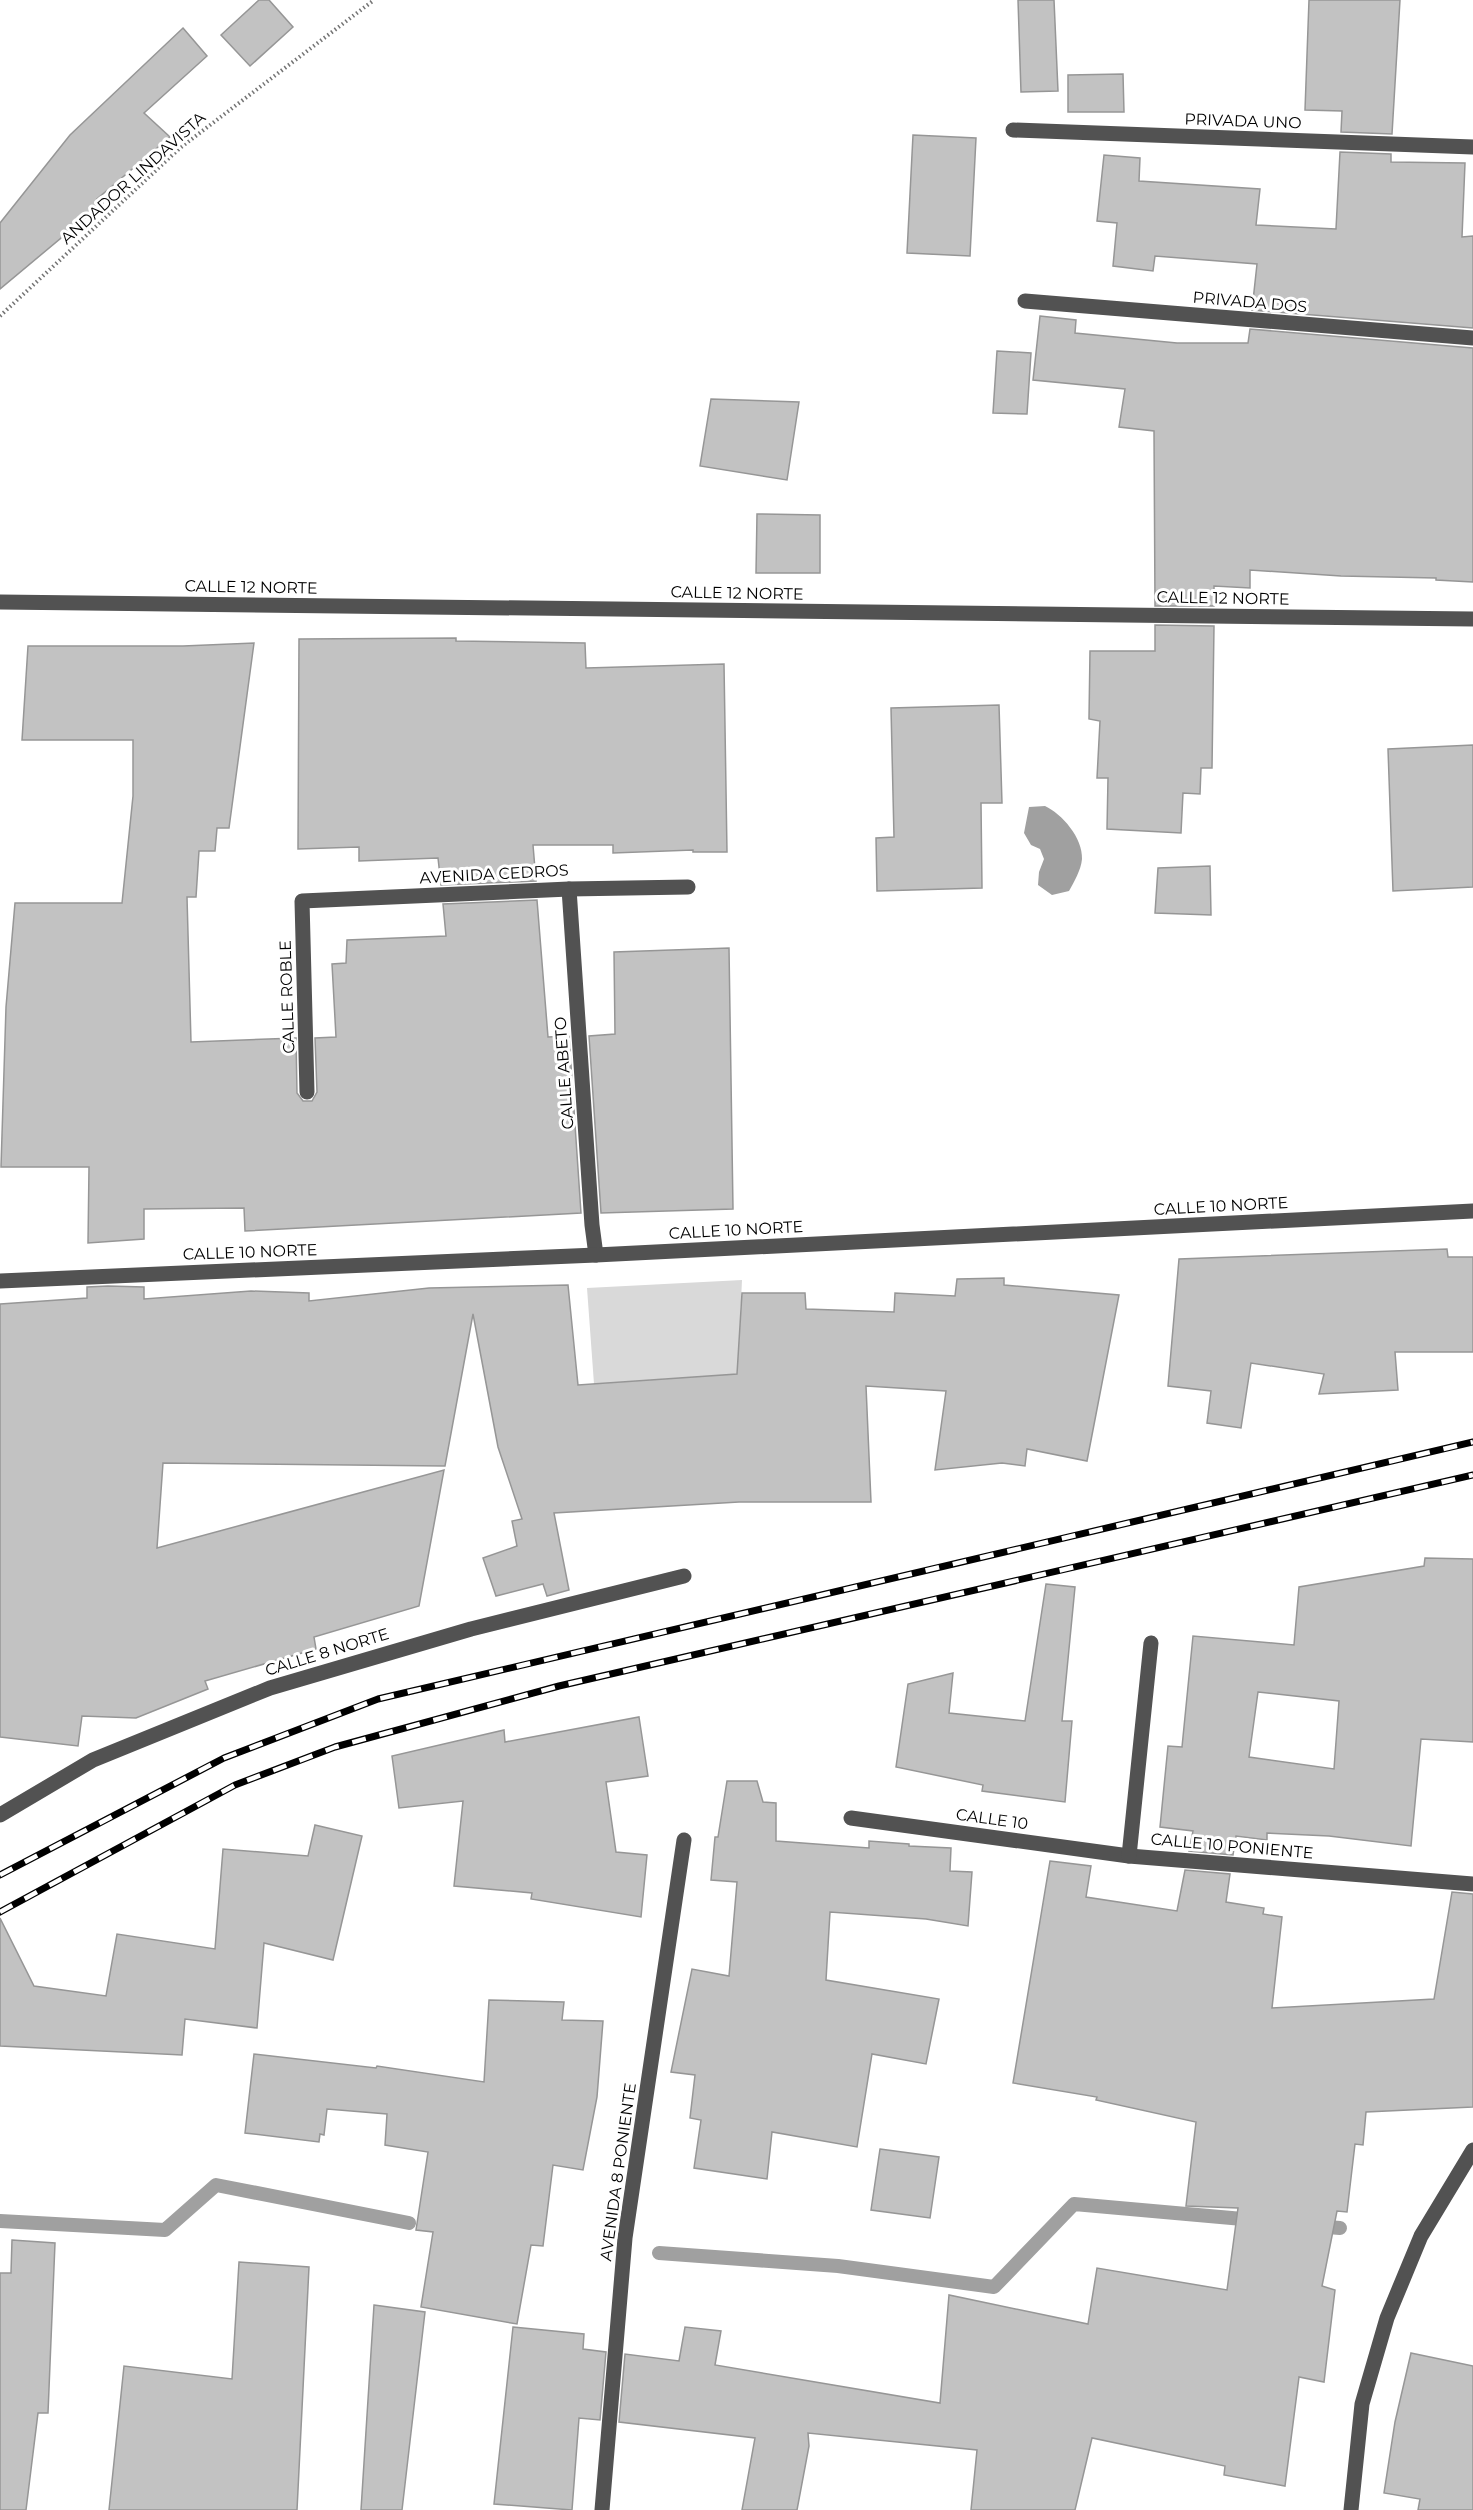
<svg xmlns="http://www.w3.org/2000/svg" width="1473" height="2510" font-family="Montserrat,sans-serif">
  <rect width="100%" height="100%" fill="#fff"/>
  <path fill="#d9d9d9" d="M 742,1280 L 736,1408 L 675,1378 L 594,1384 L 587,1288 Z"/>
  <path fill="#a0a0a0" d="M 1045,806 C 1062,814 1083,838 1082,859 C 1081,870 1074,882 1069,891 L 1052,895 L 1038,885 L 1039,872 L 1044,859 L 1040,849 L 1031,845 L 1024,833 L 1029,807 Z"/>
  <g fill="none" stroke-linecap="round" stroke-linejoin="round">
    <g stroke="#a0a0a0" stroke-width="14">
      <path d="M 0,2221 L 165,2230 L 216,2185 L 409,2223"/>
      <path d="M 1315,2226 L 1340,2228"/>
      <path d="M 659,2253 L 838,2266 L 994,2287 L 1074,2204 L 1254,2220"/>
    </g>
  </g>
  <g fill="#c2c2c2" stroke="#969696" stroke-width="1.5" fill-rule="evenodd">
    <path d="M 259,0 L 269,0 L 293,27 L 250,66 L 221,35 Z"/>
    <path d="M 1018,0 L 1054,0 L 1058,91 L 1021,92 Z"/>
    <path d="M 1309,0 L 1400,0 L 1392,134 L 1341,132 L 1342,111 L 1305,110 Z"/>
    <path d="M 183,28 L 207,56 L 144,113 L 170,137 L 97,199 L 103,203 L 0,289 L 0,223 L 70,135 Z"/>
    <path d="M 1123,74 L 1124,112 L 1068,112 L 1068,75 Z"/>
    <path d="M 913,135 L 976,138 L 970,256 L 907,253 Z"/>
    <path d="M 1340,152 L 1391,154 L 1391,162 L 1465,163 L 1462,237 L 1473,236 L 1473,328 L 1252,310 L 1257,264 L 1155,256 L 1153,271 L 1113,266 L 1117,223 L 1097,221 L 1104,155 L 1140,158 L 1139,181 L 1260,189 L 1256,225 L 1336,229 Z"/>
    <path d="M 1040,316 L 1076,320 L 1075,333 L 1177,343 L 1248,343 L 1250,329 L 1473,348 L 1473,582 L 1436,580 L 1436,578 L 1341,576 L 1250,570 L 1250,588 L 1214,586 L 1214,606 L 1155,606 L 1154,431 L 1119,427 L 1125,389 L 1033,380 Z"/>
    <path d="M 997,351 L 1031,353 L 1027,414 L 993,413 Z"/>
    <path d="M 711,399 L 799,402 L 787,480 L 700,466 Z"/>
    <path d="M 757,514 L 820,515 L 820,573 L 756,573 Z"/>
    <path d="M 1155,625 L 1214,626 L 1212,768 L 1201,768 L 1200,794 L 1183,793 L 1181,833 L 1107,829 L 1108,778 L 1097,778 L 1100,721 L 1089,719 L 1090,651 L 1155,651 Z"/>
    <path d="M 456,638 L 456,641 L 585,643 L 586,668 L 724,664 L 727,852 L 693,852 L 693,850 L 613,853 L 613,845 L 533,845 L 536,881 L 441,885 L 438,858 L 359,861 L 359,847 L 298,849 L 299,639 Z"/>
    <path d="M 254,643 L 229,828 L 217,828 L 215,851 L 199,851 L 196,897 L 187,897 L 191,1042 L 296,1038 L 297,1093 L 303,1101 L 312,1101 L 317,1092 L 315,1038 L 336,1037 L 332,964 L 346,963 L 347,940 L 446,936 L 443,904 L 537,900 L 548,1037 L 569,1036 L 581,1213 L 245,1231 L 244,1208 L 144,1209 L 144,1239 L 88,1243 L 89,1167 L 1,1167 L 6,1007 L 15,903 L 122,903 L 133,796 L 133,740 L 22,740 L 28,646 L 183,646 Z"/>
    <path d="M 999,705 L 1002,803 L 981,803 L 982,888 L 877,891 L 876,838 L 894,837 L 891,708 Z"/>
    <path d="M 1473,745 L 1473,887 L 1393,891 L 1388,749 Z"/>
    <path d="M 1210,866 L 1211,915 L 1155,913 L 1158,868 Z"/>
    <path d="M 729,948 L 733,1209 L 601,1213 L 589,1036 L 615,1034 L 614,952 Z"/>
    <path d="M 1447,1249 L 1448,1257 L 1473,1257 L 1473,1352 L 1395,1352 L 1398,1390 L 1319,1394 L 1324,1374 L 1251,1363 L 1241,1428 L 1207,1423 L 1211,1391 L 1168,1386 L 1179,1259 Z"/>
    <path d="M 1004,1278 L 1004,1285 L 1119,1295 L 1087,1461 L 1027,1449 L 1025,1466 L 1002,1463 L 935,1470 L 946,1391 L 866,1386 L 871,1502 L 739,1502 L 554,1513 L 569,1590 L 547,1596 L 543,1584 L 496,1596 L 483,1558 L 517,1546 L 512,1521 L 522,1519 L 498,1447 L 473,1314 L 445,1466 L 163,1463 L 157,1548 L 444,1470 L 419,1606 L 314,1637 L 316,1649 L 205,1681 L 208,1689 L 136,1718 L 82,1716 L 78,1746 L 0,1737 L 0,1304 L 87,1298 L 87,1287 L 108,1286 L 144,1287 L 144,1299 L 251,1291 L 309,1293 L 309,1301 L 429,1288 L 568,1285 L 578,1385 L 737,1374 L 742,1293 L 805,1293 L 806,1309 L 894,1312 L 895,1293 L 955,1296 L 957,1279 Z"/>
    <path d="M 1425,1558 L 1473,1559 L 1473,1742 L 1421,1739 L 1411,1846 L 1329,1836 L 1267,1833 L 1267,1840 L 1236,1836 L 1233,1855 L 1189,1851 L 1193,1831 L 1160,1827 L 1168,1746 L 1182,1747 L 1193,1636 L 1294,1645 L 1299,1587 L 1424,1566 ZM 1258,1692 L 1339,1701 L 1334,1769 L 1249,1757 Z"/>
    <path d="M 1046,1584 L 1075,1587 L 1062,1721 L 1072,1721 L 1065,1802 L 982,1791 L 983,1785 L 896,1767 L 908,1684 L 953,1673 L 949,1713 L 1025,1721 Z"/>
    <path d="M 639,1717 L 648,1776 L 606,1782 L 616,1852 L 647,1855 L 641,1917 L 531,1899 L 532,1893 L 454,1886 L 463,1801 L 399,1808 L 392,1756 L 504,1730 L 505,1742 Z"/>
    <path d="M 727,1781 L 757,1781 L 763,1802 L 776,1803 L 776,1841 L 869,1848 L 869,1841 L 909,1844 L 909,1846 L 951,1848 L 950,1871 L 972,1872 L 968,1926 L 926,1919 L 830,1912 L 826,1980 L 939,1999 L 926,2064 L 872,2054 L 857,2147 L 772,2132 L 767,2179 L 694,2168 L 701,2120 L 690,2118 L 695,2075 L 671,2072 L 692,1969 L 729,1976 L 737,1882 L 711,1880 L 715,1837 L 718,1837 Z"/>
    <path d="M 315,1825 L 362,1836 L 333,1960 L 264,1943 L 257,2028 L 185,2019 L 182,2055 L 0,2046 L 0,1918 L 34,1986 L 106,1996 L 117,1934 L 215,1949 L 223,1849 L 308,1856 Z"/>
    <path d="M 1050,1861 L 1091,1866 L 1086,1897 L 1177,1911 L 1185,1870 L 1230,1874 L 1226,1902 L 1264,1908 L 1263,1914 L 1282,1917 L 1272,2008 L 1434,1999 L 1452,1892 L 1473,1894 L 1473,2107 L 1366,2112 L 1363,2145 L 1355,2144 L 1347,2212 L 1337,2211 L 1322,2286 L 1335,2290 L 1324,2382 L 1299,2377 L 1285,2486 L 1224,2475 L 1225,2466 L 1092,2438 L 1075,2510 L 971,2510 L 977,2450 L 808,2433 L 809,2446 L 797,2510 L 742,2510 L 755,2438 L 619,2422 L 625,2354 L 679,2361 L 685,2327 L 721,2331 L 715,2365 L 940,2403 L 949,2295 L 1088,2324 L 1097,2268 L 1227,2290 L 1238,2208 L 1186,2206 L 1196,2122 L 1096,2100 L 1097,2097 L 1013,2083 Z"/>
    <path d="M 489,2000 L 564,2002 L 562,2020 L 603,2021 L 597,2097 L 583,2170 L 553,2165 L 543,2246 L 531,2245 L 517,2324 L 421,2307 L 433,2232 L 416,2230 L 428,2152 L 385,2145 L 387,2114 L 327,2109 L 324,2135 L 320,2134 L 319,2142 L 245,2133 L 254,2054 L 376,2068 L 377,2066 L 484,2082 Z"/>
    <path d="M 880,2149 L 939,2157 L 930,2218 L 871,2210 Z"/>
    <path d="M 12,2240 L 55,2243 L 48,2413 L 38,2413 L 26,2510 L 0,2510 L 0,2273 L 11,2273 Z"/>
    <path d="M 239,2262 L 309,2267 L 297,2510 L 109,2510 L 124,2366 L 232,2379 Z"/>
    <path d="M 374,2305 L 425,2312 L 402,2510 L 361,2510 Z"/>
    <path d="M 513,2327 L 584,2334 L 583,2349 L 606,2352 L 600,2420 L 579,2418 L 572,2510 L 494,2504 Z"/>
    <path d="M 1411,2353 L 1473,2366 L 1473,2510 L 1418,2510 L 1420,2499 L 1384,2493 L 1395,2422 Z"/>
  </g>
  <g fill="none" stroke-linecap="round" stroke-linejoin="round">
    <path stroke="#747474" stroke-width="4" stroke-dasharray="1.5 3" stroke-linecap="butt" d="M 0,316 L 180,148 L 374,0"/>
    <g stroke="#525252" stroke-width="15">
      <path d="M 1013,130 L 1473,147"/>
      <path d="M 1025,301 L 1473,338"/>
      <path d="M 0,602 L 1473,619"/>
      <path d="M 569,889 L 592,1225 L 596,1255"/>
      <path d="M 307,1092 L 302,901 L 569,889 L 688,887"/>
      <path d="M 0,1281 L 596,1255 L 1473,1211"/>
      <path d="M 0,1815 L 93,1760 L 270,1688 L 471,1629 L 684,1576"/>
      <path d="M 851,1818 L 1129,1856 L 1473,1884"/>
      <path d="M 1129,1856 L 1151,1643"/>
      <path d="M 602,2510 L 625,2238 L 684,1840"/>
      <path d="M 1351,2510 L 1362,2404 L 1387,2318 L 1421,2236 L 1473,2150"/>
    </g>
    <defs>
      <g id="rail">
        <path d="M 0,1875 L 224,1758 L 378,1699 L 1473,1442"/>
        <path d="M 0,1912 L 235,1785 L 335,1747 L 559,1686 L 1473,1475"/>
      </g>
    </defs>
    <use href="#rail" stroke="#000" stroke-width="7"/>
    <use href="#rail" stroke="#fff" stroke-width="4.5" stroke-dasharray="14" stroke-linecap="butt"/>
  </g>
  <g text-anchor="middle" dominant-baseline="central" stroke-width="6" stroke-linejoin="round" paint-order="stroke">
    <g font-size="16" fill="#000" stroke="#fff">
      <text transform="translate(1243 121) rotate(2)">PRIVADA UNO</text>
      <text transform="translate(133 178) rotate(-42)">ANDADOR LINDAVISTA</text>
      <text transform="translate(1250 302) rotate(5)">PRIVADA DOS</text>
      <text transform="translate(251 587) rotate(1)">CALLE 12 NORTE</text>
      <text transform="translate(737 593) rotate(1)">CALLE 12 NORTE</text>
      <text transform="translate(1223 598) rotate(1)">CALLE 12 NORTE</text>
      <text transform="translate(494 874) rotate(-3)">AVENIDA CEDROS</text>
      <text transform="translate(287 997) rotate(-92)">CALLE ROBLE</text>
      <text transform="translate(564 1073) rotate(-94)">CALLE ABETO</text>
      <text transform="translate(1221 1206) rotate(-3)">CALLE 10 NORTE</text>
      <text transform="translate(736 1230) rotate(-3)">CALLE 10 NORTE</text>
      <text transform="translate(250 1252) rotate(-2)">CALLE 10 NORTE</text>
      <text transform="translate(327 1652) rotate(-17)">CALLE 8 NORTE</text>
      <text transform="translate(992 1819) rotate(8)">CALLE 10</text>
      <text transform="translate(1232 1846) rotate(5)">CALLE 10 PONIENTE</text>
      <text transform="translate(618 2172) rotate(-82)">AVENIDA 8 PONIENTE</text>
    </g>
  </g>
</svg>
